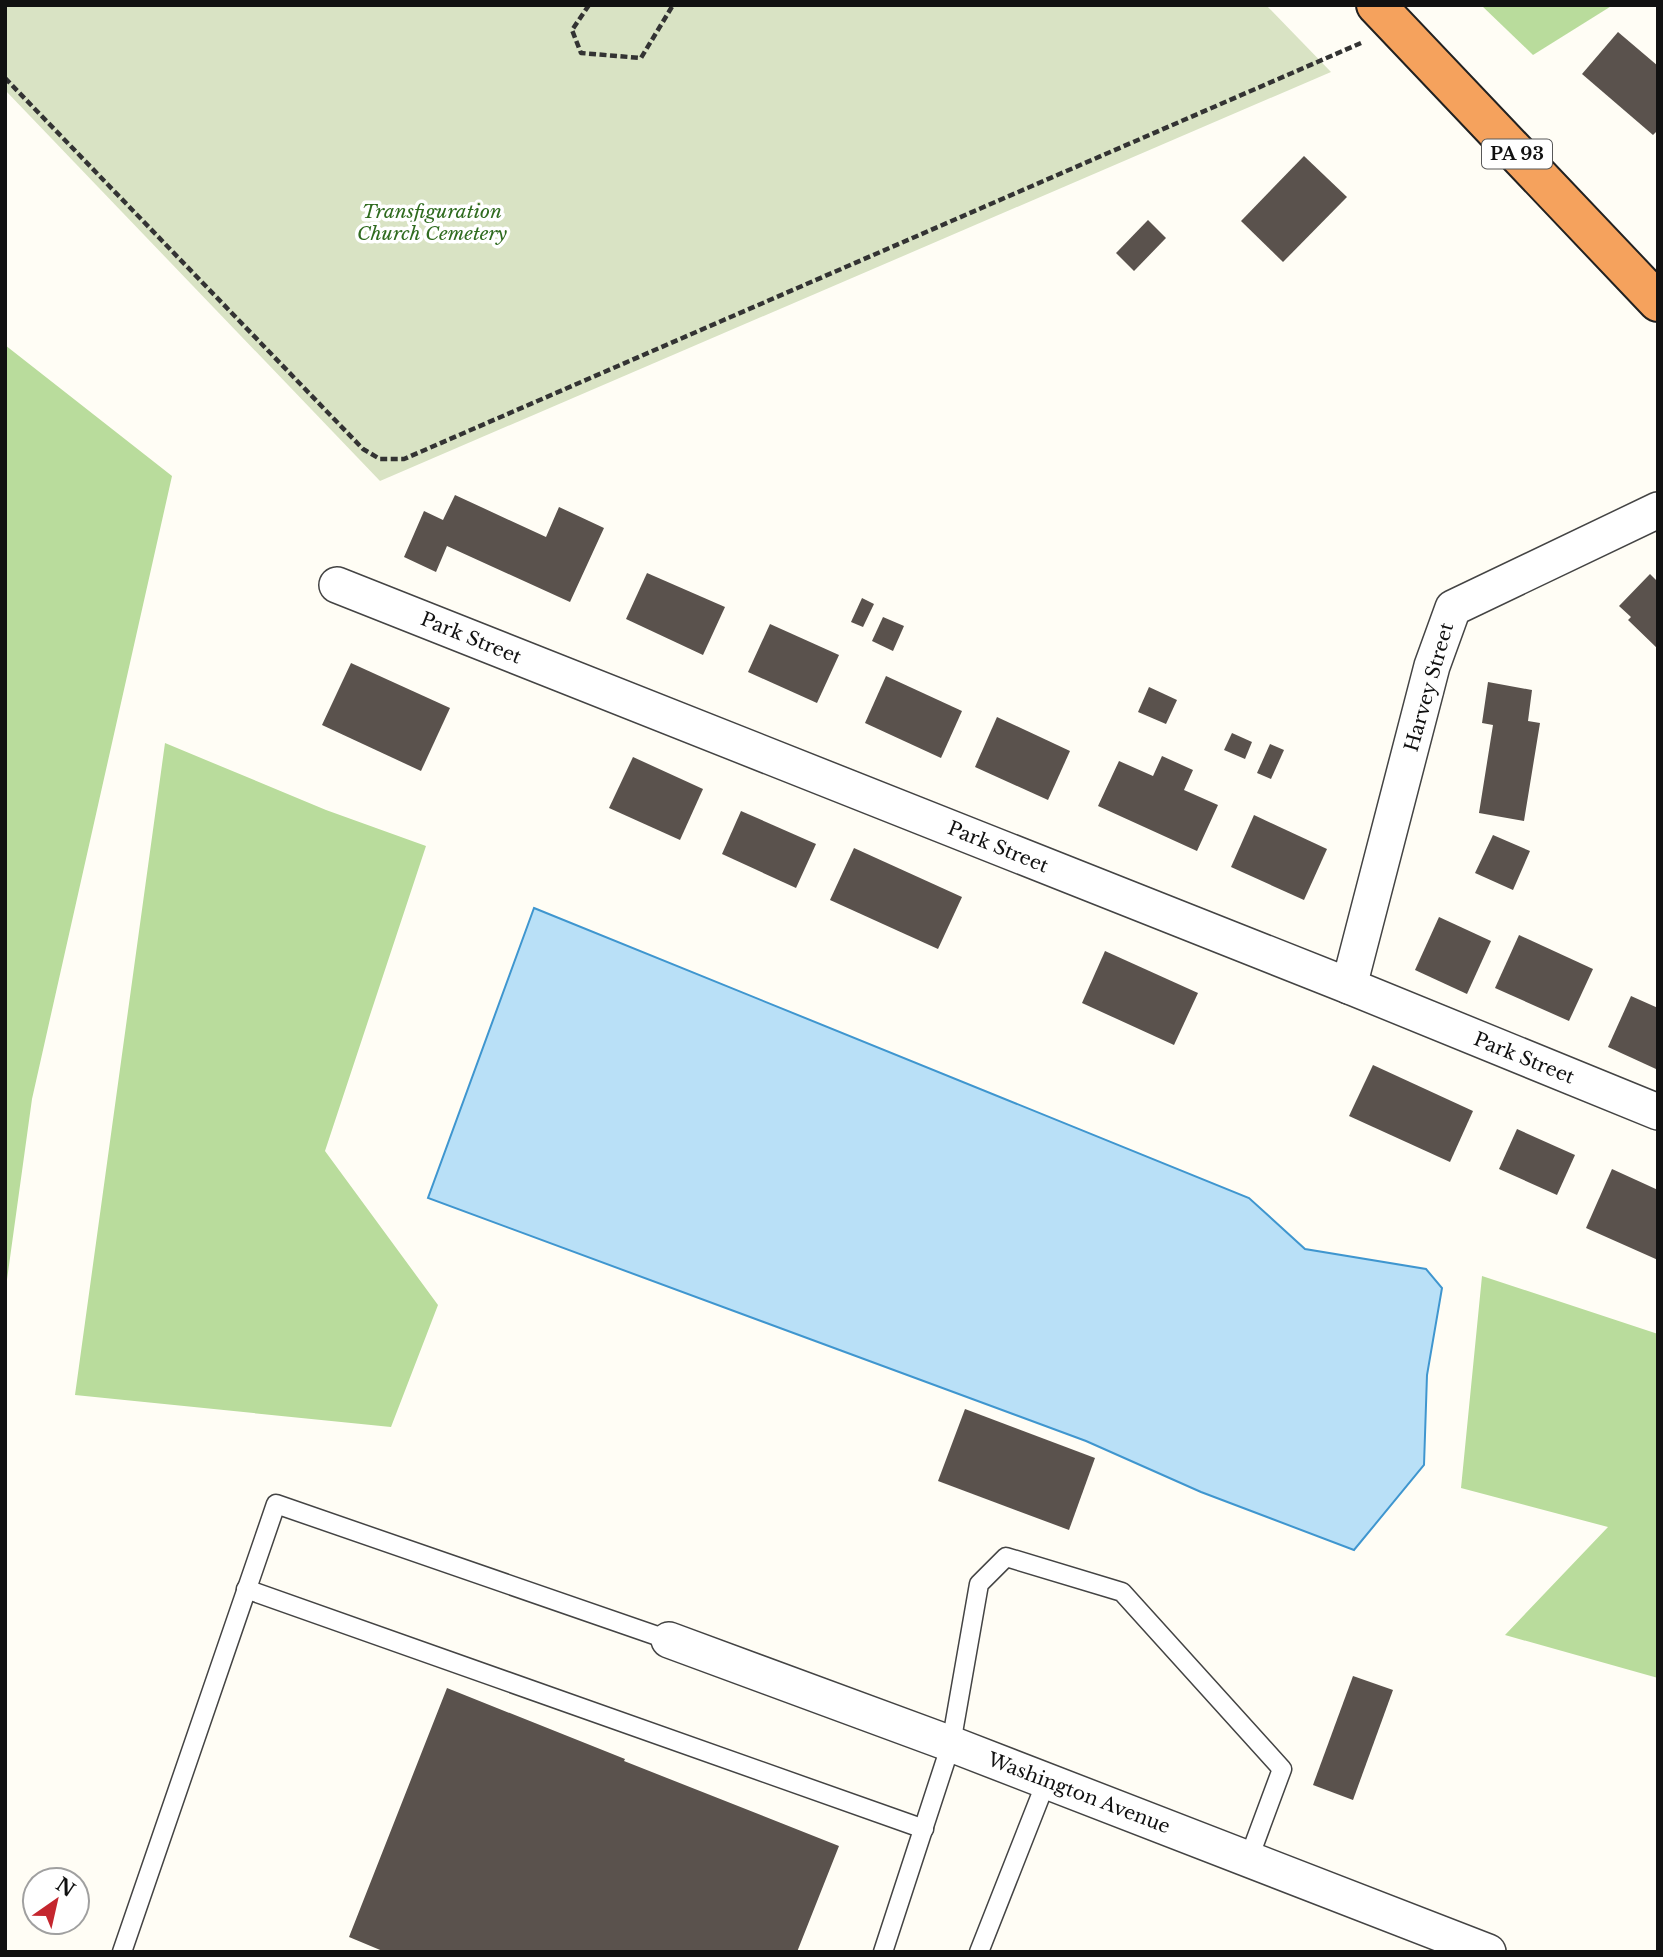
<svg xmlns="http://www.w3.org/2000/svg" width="1663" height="1957" font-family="'Libre Baskerville',serif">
  <rect width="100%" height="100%" fill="#fffdf5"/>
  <g fill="#b9dc9c">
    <path d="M 1481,5 L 1613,5 L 1533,55 Z"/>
    <path d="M 5,345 L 172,476 L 32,1099 L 5,1294 Z"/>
    <path d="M 165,743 L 326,810 L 426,846 L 325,1151 L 438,1305 L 391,1427 L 75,1395 Z"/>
    <path d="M 1482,1276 L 1658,1334 L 1658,1678 L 1505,1635 L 1608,1527 L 1461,1488 Z"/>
  </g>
  <path fill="#d9e3c4" d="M 5,5 L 1266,5 L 1331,72 L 380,481 L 5,90 Z"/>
  <path fill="#b9e0f7" stroke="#3f96cf" stroke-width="2" d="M 534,908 L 1249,1198 L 1305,1249 L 1426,1269 L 1442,1288 L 1427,1375 L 1424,1465 L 1354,1550 L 1201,1492 L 1086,1441 L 428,1198 Z"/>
  <g fill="#5a524d">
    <path d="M 1618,32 L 1658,66 L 1658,130 L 1653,135 L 1582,74 Z"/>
    <path d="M 1304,156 L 1347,197 L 1283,262 L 1241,221 Z"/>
    <path d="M 1148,220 L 1166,238 L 1134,271 L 1116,253 Z"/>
    <path d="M 455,495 L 546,537 L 559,507 L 604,528 L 570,602 L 447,546 L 436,572 L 404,557 L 424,511 L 443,520 Z"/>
    <path d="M 647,573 L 725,607 L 703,655 L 626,619 Z"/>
    <path d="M 1650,574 L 1658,582 L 1658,649 L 1628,620 L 1631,617 L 1619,606 Z"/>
    <path d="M 862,598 L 874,604 L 863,627 L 851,622 Z"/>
    <path d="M 883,617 L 904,626 L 893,651 L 872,641 Z"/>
    <path d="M 770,624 L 839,655 L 817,703 L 748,672 Z"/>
    <path d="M 351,663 L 450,708 L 421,771 L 322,725 Z"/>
    <path d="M 886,676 L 962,711 L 941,758 L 865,723 Z"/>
    <path d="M 1488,682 L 1532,690 L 1528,721 L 1540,723 L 1524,821 L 1479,813 L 1493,725 L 1482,723 Z"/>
    <path d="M 1149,687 L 1177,700 L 1166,724 L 1138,712 Z"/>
    <path d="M 997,717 L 1070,751 L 1048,800 L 975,767 Z"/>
    <path d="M 1232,733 L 1252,742 L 1245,759 L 1224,750 Z"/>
    <path d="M 1270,744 L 1284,750 L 1271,779 L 1257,773 Z"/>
    <path d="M 1162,756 L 1193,770 L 1184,790 L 1218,805 L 1197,851 L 1098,806 L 1119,761 L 1153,776 Z"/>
    <path d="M 633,757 L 703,789 L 680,840 L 609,808 Z"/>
    <path d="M 741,811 L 816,844 L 796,888 L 722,854 Z"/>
    <path d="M 1254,815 L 1327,849 L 1304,900 L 1231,867 Z"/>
    <path d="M 1493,835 L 1530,851 L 1513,890 L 1475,873 Z"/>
    <path d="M 854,848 L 962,897 L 938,949 L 830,900 Z"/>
    <path d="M 1439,917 L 1491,941 L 1467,994 L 1415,970 Z"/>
    <path d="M 1519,935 L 1593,969 L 1569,1021 L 1495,988 Z"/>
    <path d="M 1105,951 L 1198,993 L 1174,1045 L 1082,1003 Z"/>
    <path d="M 1631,996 L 1658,1008 L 1656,1069 L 1608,1047 Z"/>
    <path d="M 1373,1065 L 1473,1111 L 1450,1162 L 1349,1116 Z"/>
    <path d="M 1517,1129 L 1575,1155 L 1557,1195 L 1499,1169 Z"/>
    <path d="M 1612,1169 L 1658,1190 L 1658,1260 L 1586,1228 Z"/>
    <path d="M 965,1409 L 1095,1458 L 1069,1530 L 938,1481 Z"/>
    <path d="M 1353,1676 L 1393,1690 L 1353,1800 L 1313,1785 Z"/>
    <path d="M 447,1688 L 625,1759 L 624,1761 L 839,1846 L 797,1952 L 385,1952 L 349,1937 Z"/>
  </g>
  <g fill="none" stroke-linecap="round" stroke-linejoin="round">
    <defs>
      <g id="lane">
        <path d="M 246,1589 L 924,1829"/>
        <path d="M 122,1952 L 276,1504 L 669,1640"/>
        <path d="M 883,1952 L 951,1744 L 979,1584 L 1006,1557 L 1122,1592 L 1282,1769 L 1249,1858"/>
        <path d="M 979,1952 L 1046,1782"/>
      </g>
      <g id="street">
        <path d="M 337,585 L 1349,986 L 1658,1112"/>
        <path d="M 1349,986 L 1432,666 L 1453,608 L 1658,510"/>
        <path d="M 669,1640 L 951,1744 L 1488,1952"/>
      </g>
      <path id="highway" d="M 1376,5 L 1658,302"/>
    </defs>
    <use href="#lane" stroke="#444" stroke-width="21"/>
    <use href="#street" stroke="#444" stroke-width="38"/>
    <use href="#highway" stroke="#222" stroke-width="42"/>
    <g stroke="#333" stroke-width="4.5" stroke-dasharray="7 3.5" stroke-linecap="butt">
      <path d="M 589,5 L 572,30 L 581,53 L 641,58 L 673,5"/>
      <path d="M 5,78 L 363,449 L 380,459 L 404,459 L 1361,43"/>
    </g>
    <use href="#lane" stroke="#fff" stroke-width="18"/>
    <use href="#street" stroke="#fff" stroke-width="35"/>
    <use href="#highway" stroke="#f5a25d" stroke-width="38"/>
  </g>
  <g text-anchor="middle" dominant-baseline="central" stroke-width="7" stroke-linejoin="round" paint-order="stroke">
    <rect fill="#fff" stroke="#585858" stroke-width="2" x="1482" y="139.5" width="70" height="29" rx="5"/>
    <g font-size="18" font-weight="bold" fill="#111">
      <text x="1517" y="154">PA 93</text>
    </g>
    <g font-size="19" font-style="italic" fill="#2f6b1f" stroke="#fff">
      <text x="432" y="211">Transfiguration<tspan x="432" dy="22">Church Cemetery</tspan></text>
    </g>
    <g font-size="19" fill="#111" stroke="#fff">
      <text transform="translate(471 638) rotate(22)">Park Street</text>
      <text transform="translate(1429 687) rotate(-74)">Harvey Street</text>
      <text transform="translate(998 847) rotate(22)">Park Street</text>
      <text transform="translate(1524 1058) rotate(22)">Park Street</text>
      <text transform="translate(1079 1793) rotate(21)">Washington Avenue</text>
    </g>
  </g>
  <rect width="1663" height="1957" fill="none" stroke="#111111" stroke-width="14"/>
  <g transform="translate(56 1901) rotate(34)"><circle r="33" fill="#ffffff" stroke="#a0a0a0" stroke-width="2"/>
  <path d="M0-5L12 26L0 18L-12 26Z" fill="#c4262e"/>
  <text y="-10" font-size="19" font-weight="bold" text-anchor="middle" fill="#111111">N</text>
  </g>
</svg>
